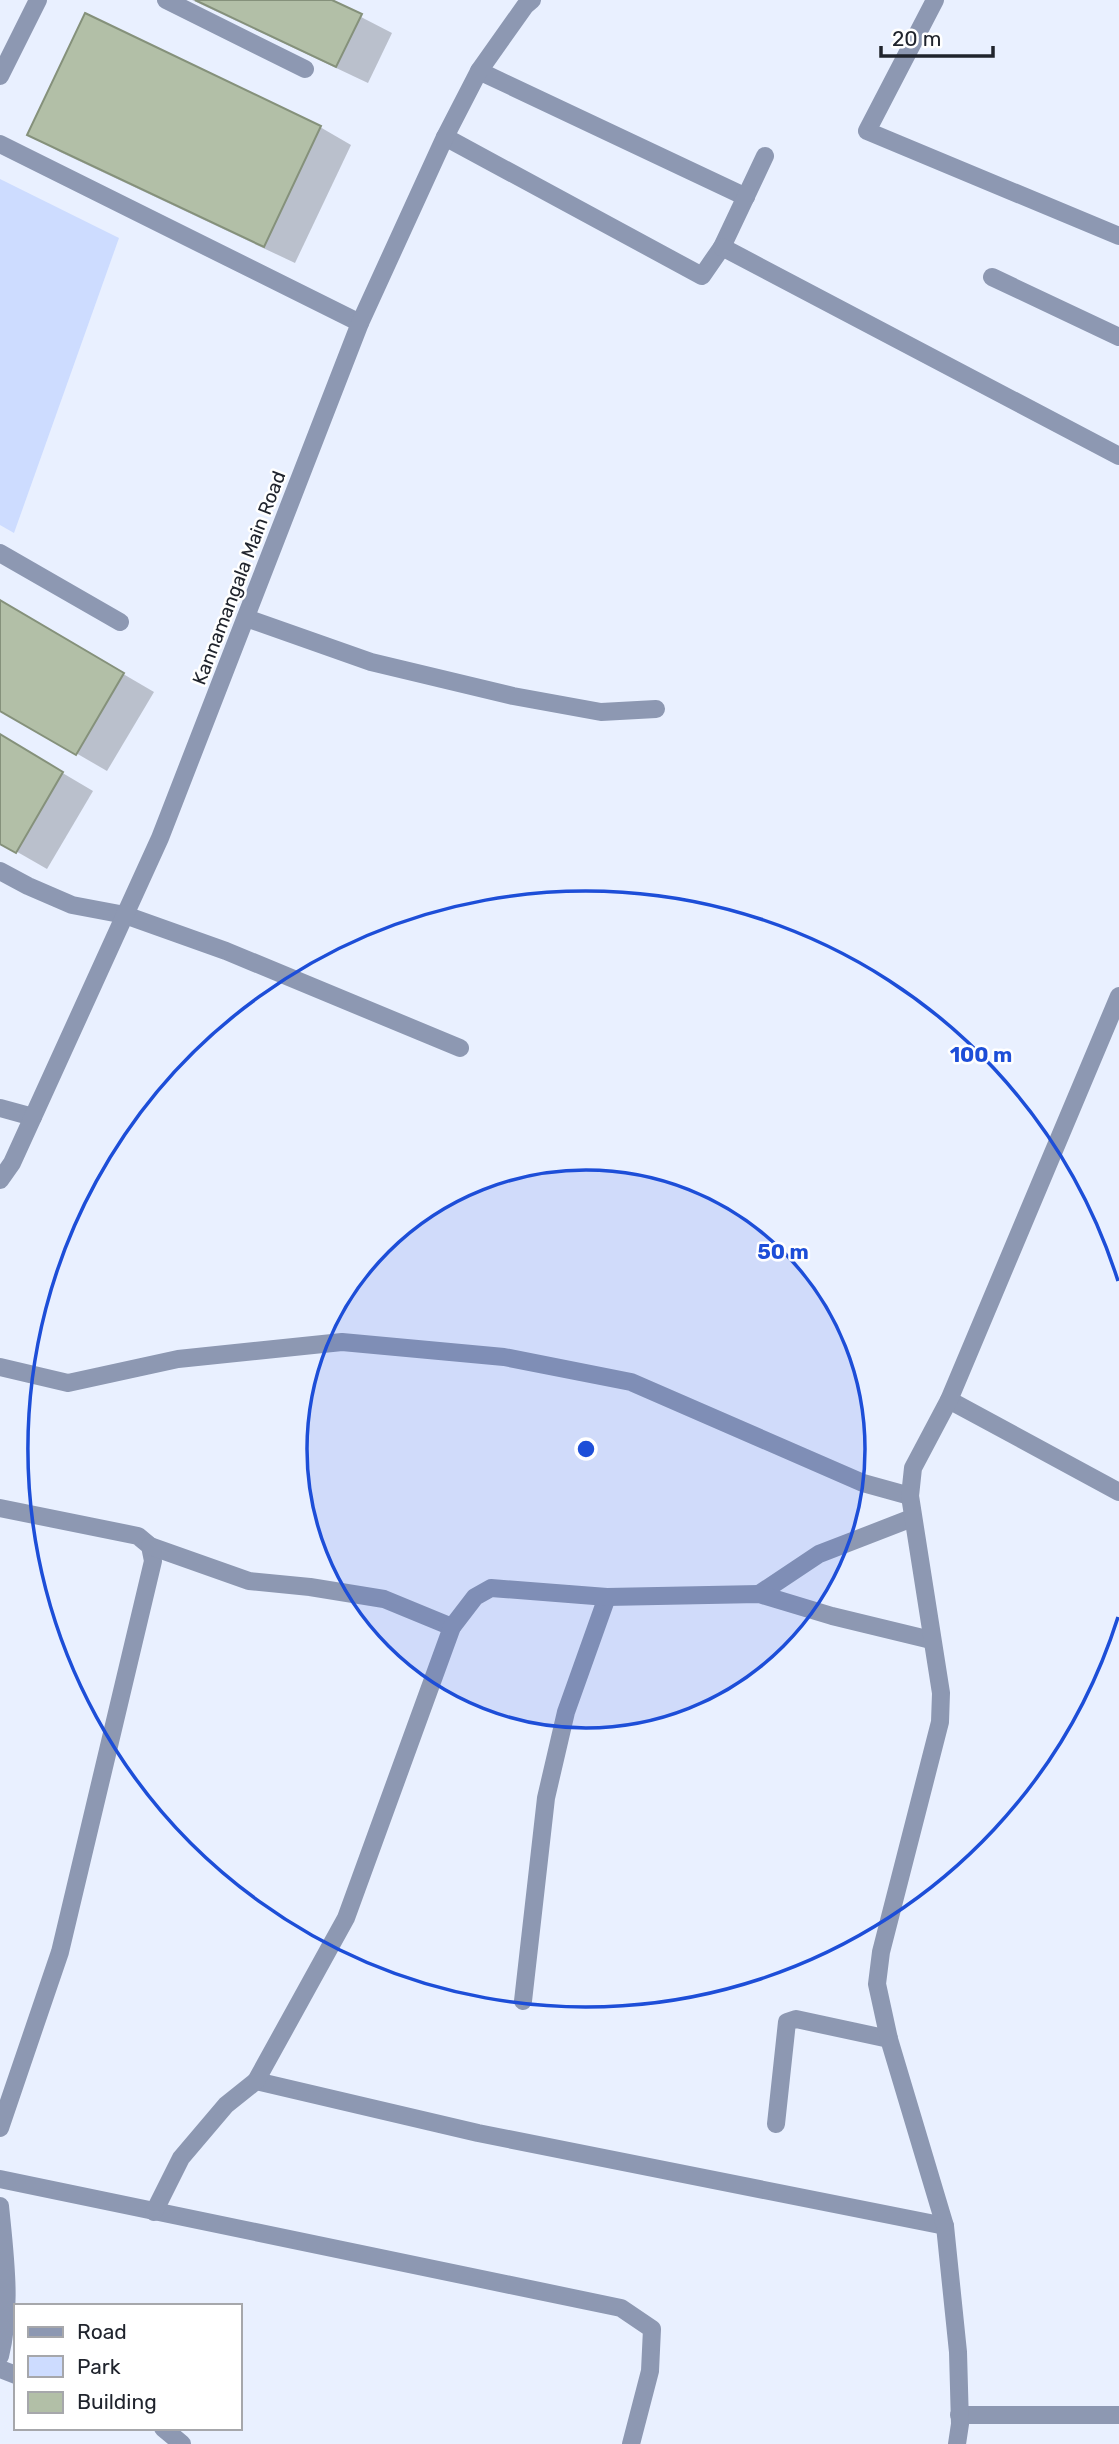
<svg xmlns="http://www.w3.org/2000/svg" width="1119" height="2444" font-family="Rubik,sans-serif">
  <rect width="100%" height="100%" fill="#e9f0ff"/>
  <path fill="#cddcff" d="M 0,179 L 119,238 L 14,533 L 0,525 Z"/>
  <g fill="#0003">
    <path d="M 192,0 L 328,0 L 392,33 L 368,83 Z"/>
    <path d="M 85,15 L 320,127 L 351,145 L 295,263 L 60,152 L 29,134 Z"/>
    <path d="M 0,602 L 154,692 L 107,771 L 0,709 Z"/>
    <path d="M 0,736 L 93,791 L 47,869 L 0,842 Z"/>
  </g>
  <g fill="#b2bfa7" stroke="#85917b" stroke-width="2">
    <path d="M 195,0 L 332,0 L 362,14 L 336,67 Z"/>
    <path d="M 85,13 L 321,126 L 264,247 L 27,135 Z"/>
    <path d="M 0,600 L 124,673 L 76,755 L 0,711 Z"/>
    <path d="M 0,734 L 63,772 L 16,853 L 0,844 Z"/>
  </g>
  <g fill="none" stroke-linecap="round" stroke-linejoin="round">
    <g stroke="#8d98b2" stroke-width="18">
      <path d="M 166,0 L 305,69"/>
      <path d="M 935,0 L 867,131 L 1119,236"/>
      <path d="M 479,71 L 746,197"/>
      <path d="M 0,76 L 38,0"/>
      <path d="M 445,137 L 702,276 L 722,247 L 765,156"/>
      <path d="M 0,144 L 360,323"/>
      <path d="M 722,247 L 1119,456"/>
      <path d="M 992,277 L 1119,337"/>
      <path d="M 0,553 L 120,622"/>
      <path d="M 246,618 L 371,662 L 513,696 L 601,712 L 656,709"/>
      <path d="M 0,871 L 28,886 L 72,905 L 125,915 L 226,951 L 460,1048"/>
      <path d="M 0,1108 L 33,1117"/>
      <path d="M 0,1180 L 12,1163 L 160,838 L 360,323 L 445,137 L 479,71 L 525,6 L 532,0"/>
      <path d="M 0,1367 L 68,1383 L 178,1359 L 342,1342 L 504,1357 L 631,1382 L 863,1483 L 910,1496"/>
      <path d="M 949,1400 L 1119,1492"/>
      <path d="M 0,1508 L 138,1536 L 150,1546 L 153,1561 L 60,1952 L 0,2128"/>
      <path d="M 150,1546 L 249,1581 L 310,1587 L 384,1599 L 452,1627"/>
      <path d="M 759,1594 L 819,1554 L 912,1518"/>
      <path d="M 523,2001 L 546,1798 L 566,1712 L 607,1597"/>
      <path d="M 256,2081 L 478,2133 L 945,2226"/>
      <path d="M 776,2124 L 787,2022 L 796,2019 L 889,2039"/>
      <path d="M 0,2179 L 621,2308 L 652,2329 L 650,2371 L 631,2444"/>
      <path d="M 0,2206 C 5,2256 12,2307 0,2356"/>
      <path d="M 154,2212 L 181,2158 L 226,2105 L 256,2081 L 346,1918 L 452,1627 L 475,1597 L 491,1588 L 607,1597 L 759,1594 L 832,1616 L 931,1640"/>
      <path d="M 0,2369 L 16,2375"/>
      <path d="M 959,2415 L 1119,2415"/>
      <path d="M 163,2428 L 182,2444"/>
      <path d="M 957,2444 L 960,2424 L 958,2352 L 945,2226 L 889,2039 L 877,1984 L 881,1952 L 940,1722 L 941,1693 L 910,1496 L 913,1468 L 949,1400 L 1119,996"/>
    </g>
  </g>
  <circle cx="586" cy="1449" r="279" fill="#1d4ed8" fill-opacity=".12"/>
  <g fill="none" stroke="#1d4ed8" stroke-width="3.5">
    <circle cx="586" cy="1449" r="279"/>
    <path d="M1118 1617A558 558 0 1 1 1118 1281"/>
  </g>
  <g text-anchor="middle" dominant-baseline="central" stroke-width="5" stroke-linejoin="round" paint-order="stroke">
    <g font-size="19" fill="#20242d" stroke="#fff">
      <text transform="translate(239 578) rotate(-69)">Kannamangala Main Road</text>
    </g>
  </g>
  <circle cx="586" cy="1449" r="10" fill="#1d4ed8" stroke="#fff" stroke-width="3.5"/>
  <g font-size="21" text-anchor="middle" font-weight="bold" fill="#1d4ed8" stroke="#fff" stroke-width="5" stroke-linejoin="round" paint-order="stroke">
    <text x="981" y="1062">100 m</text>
    <text x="783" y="1259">50 m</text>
  </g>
  <rect x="14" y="2304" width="228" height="126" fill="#ffffff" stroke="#a6a7ab" stroke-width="2"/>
  <rect x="28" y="2327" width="35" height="10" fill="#8d98b2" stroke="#a6a7ab" stroke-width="2"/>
  <text x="77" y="2339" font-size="21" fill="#20242d">Road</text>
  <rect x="28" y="2356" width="35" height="21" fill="#cddcff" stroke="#a6a7ab" stroke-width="2"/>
  <text x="77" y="2374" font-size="21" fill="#20242d">Park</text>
  <rect x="28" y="2392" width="35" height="21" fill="#b2bfa7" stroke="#a6a7ab" stroke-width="2"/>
  <text x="77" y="2409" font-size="21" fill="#20242d">Building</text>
  <path d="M881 46v10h112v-10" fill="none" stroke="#20242d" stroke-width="3.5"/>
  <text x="892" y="46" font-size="21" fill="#20242d" stroke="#ffffff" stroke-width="5" paint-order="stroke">20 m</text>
</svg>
